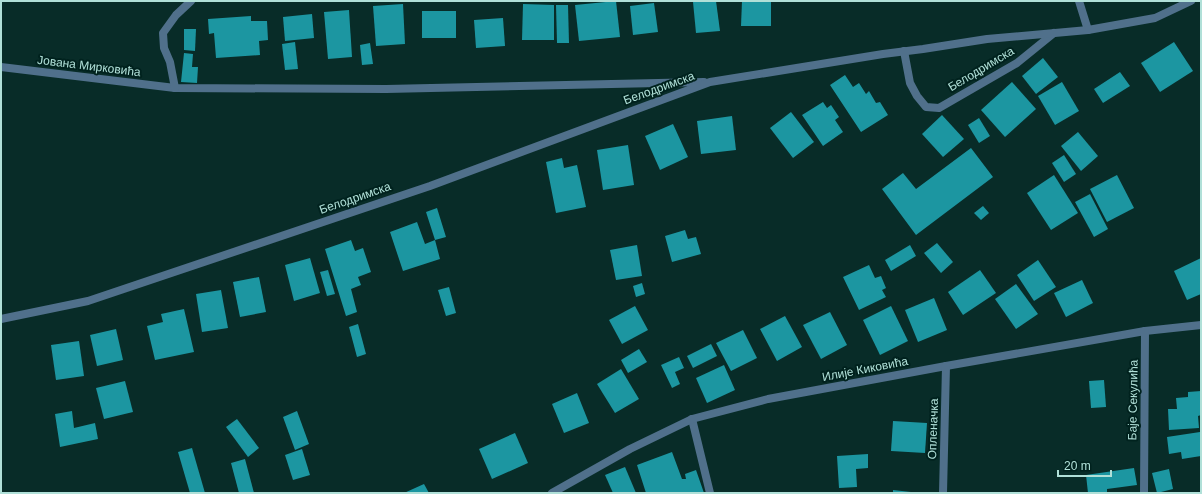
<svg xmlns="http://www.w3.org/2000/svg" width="1202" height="494" font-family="Arial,sans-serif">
  <rect width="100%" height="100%" fill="#082c28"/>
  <g fill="#1c96a1">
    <path d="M 616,1 L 620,37 L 579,41 L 575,5 Z"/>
    <path d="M 703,1 L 716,1 L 720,31 L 696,33 L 693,2 Z"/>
    <path d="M 742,1 L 771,1 L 771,26 L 741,26 Z"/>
    <path d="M 654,3 L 658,32 L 633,35 L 630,6 Z"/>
    <path d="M 403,4 L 405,44 L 376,46 L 373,6 Z"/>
    <path d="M 523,4 L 554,5 L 554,40 L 522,40 Z"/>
    <path d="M 556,5 L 568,5 L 569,43 L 557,43 Z"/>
    <path d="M 349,10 L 352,57 L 328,59 L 324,12 Z"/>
    <rect x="422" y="11" width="34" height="27"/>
    <path d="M 312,14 L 314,38 L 285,41 L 283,17 Z"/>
    <path d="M 251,16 L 251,21 L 267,21 L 268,40 L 259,41 L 260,55 L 216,58 L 214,33 L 209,34 L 208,19 Z"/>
    <path d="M 503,18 L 505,46 L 476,48 L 474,20 Z"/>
    <path d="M 184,29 L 196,29 L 195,51 L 184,50 Z"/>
    <path d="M 295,42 L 298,69 L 285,70 L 282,44 Z"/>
    <path d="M 1174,42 L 1193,71 L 1160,92 L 1141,63 Z"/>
    <path d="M 370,43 L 373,64 L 362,65 L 360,45 Z"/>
    <path d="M 184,53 L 193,54 L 192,67 L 198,67 L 197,83 L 181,82 Z"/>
    <path d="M 1043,58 L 1058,77 L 1036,94 L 1022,76 Z"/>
    <path d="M 1120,72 L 1130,86 L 1103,103 L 1094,89 Z"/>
    <path d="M 845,75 L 853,87 L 859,83 L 866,94 L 869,91 L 876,103 L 880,102 L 888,115 L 861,132 L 830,85 Z"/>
    <path d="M 1012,82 L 1036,109 L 1005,137 L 981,110 Z"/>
    <path d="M 1062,82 L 1079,111 L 1055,125 L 1038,96 Z"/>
    <path d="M 823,102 L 827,108 L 831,105 L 839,117 L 835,120 L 843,132 L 823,146 L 802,115 Z"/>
    <path d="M 791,112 L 814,142 L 793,158 L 770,128 Z"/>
    <path d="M 942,115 L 964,139 L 943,157 L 922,134 Z"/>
    <path d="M 732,116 L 736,150 L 701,154 L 697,121 Z"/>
    <path d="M 979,118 L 990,136 L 979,143 L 968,125 Z"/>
    <path d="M 673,124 L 688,157 L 660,170 L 645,136 Z"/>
    <path d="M 1078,132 L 1098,156 L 1081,171 L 1061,146 Z"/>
    <path d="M 628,145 L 634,185 L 603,190 L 597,150 Z"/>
    <path d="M 971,148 L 993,177 L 916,235 L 882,189 L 903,173 L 916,189 Z"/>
    <path d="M 1064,155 L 1076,174 L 1064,182 L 1052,163 Z"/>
    <path d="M 562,158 L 564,168 L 577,165 L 586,207 L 556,213 L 546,162 Z"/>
    <path d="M 1054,175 L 1078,213 L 1051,230 L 1027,193 Z"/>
    <path d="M 1117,175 L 1134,208 L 1107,222 L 1090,189 Z"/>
    <path d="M 1090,194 L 1108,229 L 1094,237 L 1075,202 Z"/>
    <path d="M 983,206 L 989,213 L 981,220 L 974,213 Z"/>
    <path d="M 437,208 L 446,237 L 435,240 L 440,259 L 403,271 L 390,232 L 417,222 L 425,244 L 435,240 L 426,212 Z"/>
    <path d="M 685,230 L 688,239 L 696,237 L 701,254 L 672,262 L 665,236 Z"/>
    <path d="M 351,240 L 355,251 L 363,248 L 371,272 L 358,277 L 361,285 L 351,289 L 357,312 L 346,316 L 325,249 Z"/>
    <path d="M 937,243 L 953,262 L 941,273 L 924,253 Z"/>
    <path d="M 637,245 L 642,276 L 616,280 L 610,250 Z"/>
    <path d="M 910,245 L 916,256 L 891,271 L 885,260 Z"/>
    <path d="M 310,258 L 320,293 L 294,301 L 285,265 Z"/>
    <path d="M 1201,258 L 1201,294 L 1187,300 L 1174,271 Z"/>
    <path d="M 1038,260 L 1056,287 L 1034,301 L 1017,275 Z"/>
    <path d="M 869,265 L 875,278 L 881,276 L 886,288 L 882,290 L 886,297 L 859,310 L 843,277 Z"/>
    <path d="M 328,270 L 335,294 L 327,296 L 320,272 Z"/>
    <path d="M 980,270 L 996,293 L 963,315 L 948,292 Z"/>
    <path d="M 259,277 L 266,312 L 240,317 L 233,282 Z"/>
    <path d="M 1082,280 L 1093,303 L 1066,317 L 1054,293 Z"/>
    <path d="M 642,283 L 645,294 L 636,297 L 633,286 Z"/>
    <path d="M 1016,284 L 1038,314 L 1016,329 L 995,299 Z"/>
    <path d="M 449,287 L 456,313 L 446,316 L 438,290 Z"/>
    <path d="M 221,290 L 228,328 L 202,332 L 196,294 Z"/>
    <path d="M 934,298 L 947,330 L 918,342 L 905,310 Z"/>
    <path d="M 635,306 L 648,330 L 622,344 L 609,320 Z"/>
    <path d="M 891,306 L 908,341 L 880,355 L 863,320 Z"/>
    <path d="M 184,309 L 194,352 L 155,360 L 147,326 L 163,322 L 161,314 Z"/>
    <path d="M 830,312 L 847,345 L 821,359 L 803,325 Z"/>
    <path d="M 785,316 L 802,347 L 777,361 L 760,329 Z"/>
    <path d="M 358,324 L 366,354 L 357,357 L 349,327 Z"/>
    <path d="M 116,329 L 123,360 L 97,366 L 90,335 Z"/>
    <path d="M 743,330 L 757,358 L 731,371 L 716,343 Z"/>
    <path d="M 79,341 L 84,376 L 56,380 L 51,345 Z"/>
    <path d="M 711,344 L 717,356 L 693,368 L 687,356 Z"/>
    <path d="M 639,349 L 647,362 L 628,373 L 621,360 Z"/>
    <path d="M 679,357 L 684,368 L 675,372 L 680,384 L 672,388 L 661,365 Z"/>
    <path d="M 724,365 L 735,390 L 707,403 L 696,378 Z"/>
    <path d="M 621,369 L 639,399 L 615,413 L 597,384 Z"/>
    <path d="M 1104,380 L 1106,407 L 1091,408 L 1089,381 Z"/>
    <path d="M 125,381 L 133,412 L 104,419 L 96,388 Z"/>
    <path d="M 1201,391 L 1201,415 L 1198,416 L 1199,428 L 1169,430 L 1168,409 L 1177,409 L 1176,398 L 1188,397 L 1188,392 Z"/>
    <path d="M 577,393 L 589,423 L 564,433 L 552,404 Z"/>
    <path d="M 72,411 L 74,428 L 95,423 L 98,439 L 60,447 L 55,414 Z"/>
    <path d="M 297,411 L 309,444 L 295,450 L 283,417 Z"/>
    <path d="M 237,419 L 259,448 L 248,457 L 226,427 Z"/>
    <path d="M 893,421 L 927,423 L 925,453 L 891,451 Z"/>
    <path d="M 1200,432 L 1201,456 L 1182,459 L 1181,452 L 1169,454 L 1167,437 Z"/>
    <path d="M 515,433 L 528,463 L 492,479 L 479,449 Z"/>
    <path d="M 192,448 L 205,493 L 190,493 L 178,452 Z"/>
    <path d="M 302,449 L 310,475 L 293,480 L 285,455 Z"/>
    <path d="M 672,452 L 682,479 L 686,479 L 685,474 L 696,470 L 704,493 L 646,493 L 637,465 Z"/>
    <path d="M 868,454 L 868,468 L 856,469 L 857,487 L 839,488 L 837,456 Z"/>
    <path d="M 245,459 L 254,493 L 239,493 L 231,463 Z"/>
    <path d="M 625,467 L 636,493 L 613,493 L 605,475 Z"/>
    <path d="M 1134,468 L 1137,485 L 1107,489 L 1107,493 L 1088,493 L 1086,475 Z"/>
    <path d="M 1169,469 L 1173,489 L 1157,493 L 1152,473 Z"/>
    <path d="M 424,484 L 429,493 L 404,493 Z"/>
    <path d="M 893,490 L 911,492 L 911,493 L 893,493 Z"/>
  </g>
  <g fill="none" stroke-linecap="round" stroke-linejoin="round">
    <g stroke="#50708b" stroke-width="8">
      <path d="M 1079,1 L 1088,30"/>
      <path d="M 904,51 L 910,83 L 917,96 L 926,107 L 939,108 L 1017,63 L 1054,33"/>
      <path d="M 1,67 L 175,88 L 386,89 L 704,82"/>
      <path d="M 175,88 L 170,62 L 164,48 L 163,33 L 176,15 L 191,1"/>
      <path d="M 1,319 L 88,301 L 430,186 L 710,82 L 883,54 L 923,49 L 987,39 L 1088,30 L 1155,18 L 1191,1"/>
      <path d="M 692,419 L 710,493"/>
      <path d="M 552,493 L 630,449 L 692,419 L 768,399 L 946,366 L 1145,331 L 1201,325"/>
      <path d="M 943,493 L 946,366"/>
      <path d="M 1144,493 L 1145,331"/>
    </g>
  </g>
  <g text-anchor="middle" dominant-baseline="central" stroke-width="4" stroke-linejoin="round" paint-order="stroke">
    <g font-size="12" fill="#b0e0d8" stroke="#00221e">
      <text transform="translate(89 66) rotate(7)">Јована Мирковића</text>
      <text transform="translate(981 69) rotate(-31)">Белодримска</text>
      <text transform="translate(659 88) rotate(-20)">Белодримска</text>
      <text transform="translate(355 198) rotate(-19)">Белодримска</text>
      <text transform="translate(865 369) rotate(-11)">Илије Киковића</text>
      <text transform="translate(1133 400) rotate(-89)">Баје Секулића</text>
      <text transform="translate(933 429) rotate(-88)">Опленачка</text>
    </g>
  </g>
  <rect width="1202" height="494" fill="none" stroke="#b0e0d8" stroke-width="4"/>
  <path d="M1058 470v6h53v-6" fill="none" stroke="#b0e0d8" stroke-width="2"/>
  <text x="1064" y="470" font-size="12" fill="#b0e0d8" stroke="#00221e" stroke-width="3" paint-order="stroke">20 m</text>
</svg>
